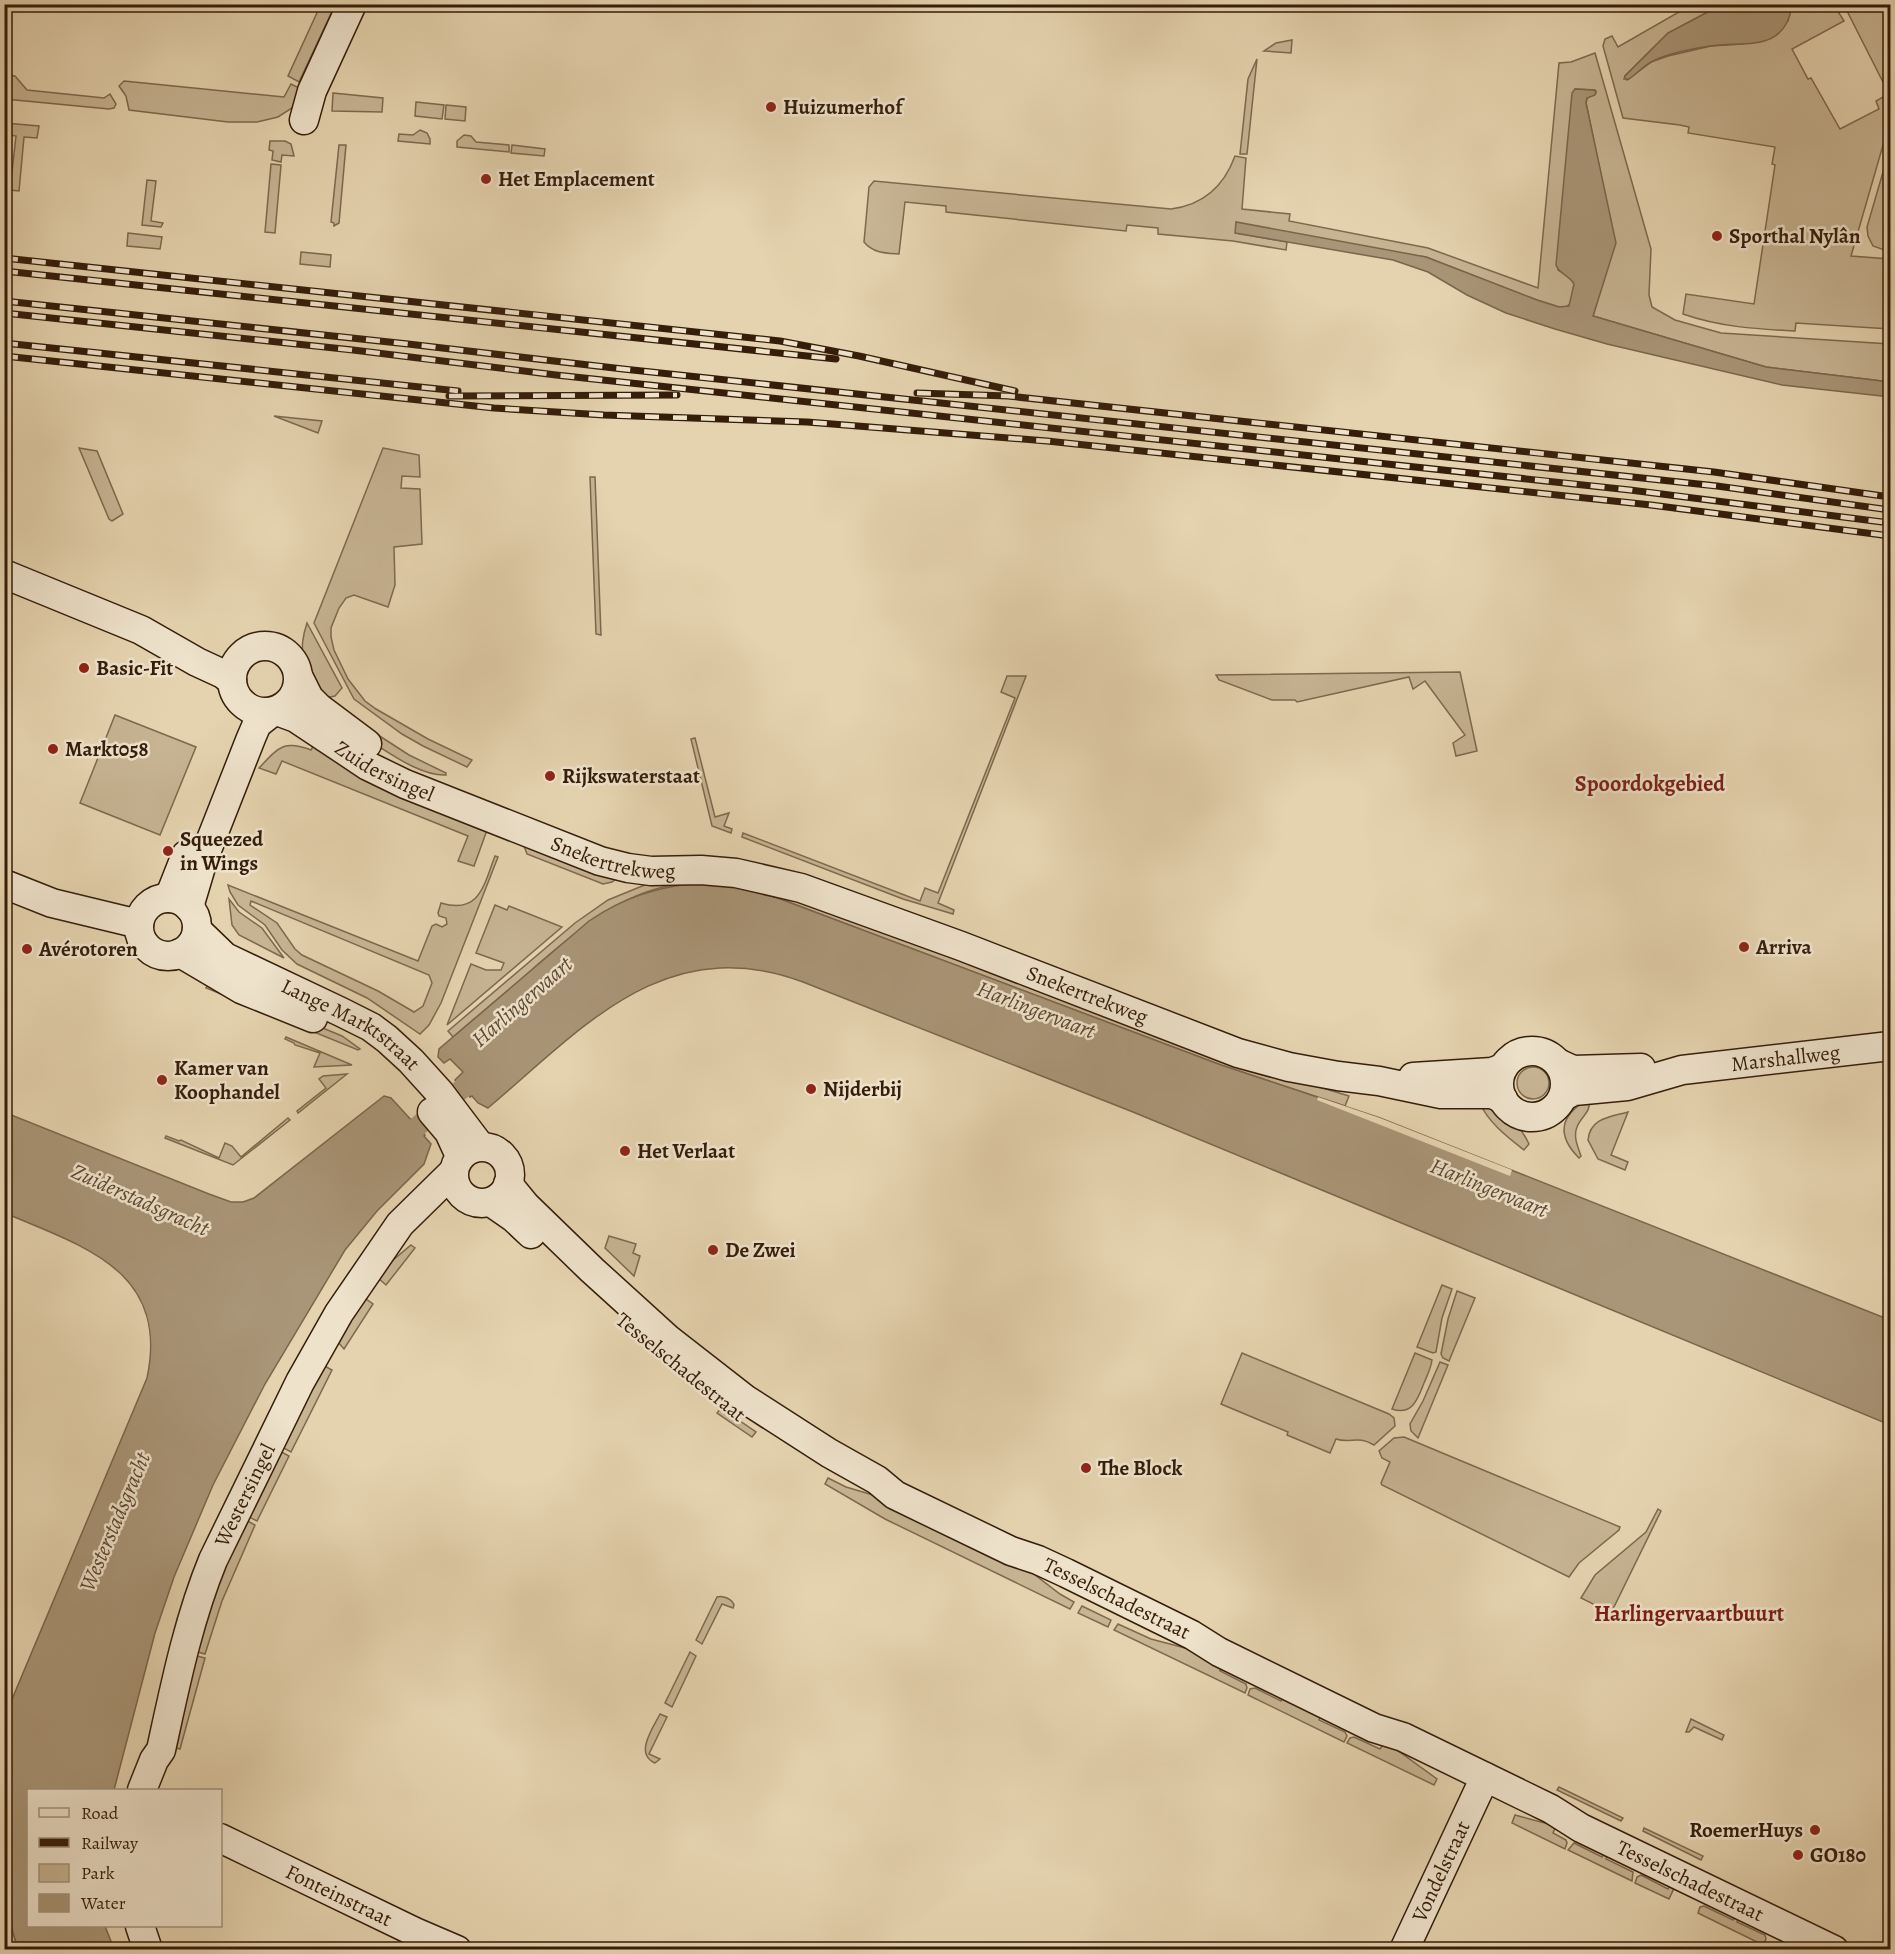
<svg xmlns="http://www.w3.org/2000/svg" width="1895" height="1954" font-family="Alegreya,serif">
  <rect width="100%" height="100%" fill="#e5d3af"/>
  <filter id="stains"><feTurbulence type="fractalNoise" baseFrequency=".00333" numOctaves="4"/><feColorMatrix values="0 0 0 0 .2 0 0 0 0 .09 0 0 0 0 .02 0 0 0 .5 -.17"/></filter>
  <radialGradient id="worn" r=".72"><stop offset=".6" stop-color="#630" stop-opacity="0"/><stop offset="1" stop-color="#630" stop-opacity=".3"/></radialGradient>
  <g fill="#c7b493" stroke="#7e684e" stroke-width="1.5" fill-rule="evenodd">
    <path d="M 321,4 L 335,5 L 299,82 L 288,76 Z"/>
    <path d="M 1691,5 L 1721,5 L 1668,33 L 1625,76 L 1627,80 L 1651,62 L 1668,56 L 1711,46 L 1743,44 L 1788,21 L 1792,5 L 1834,5 L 1844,21 L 1792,49 L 1808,79 L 1811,78 L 1840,129 L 1879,109 L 1876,101 L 1883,97 L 1890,110 L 1890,121 L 1851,256 L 1890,259 L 1890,329 L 1796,323 L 1795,331 C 1756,329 1720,327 1683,314 L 1686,294 L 1754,304 L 1775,165 L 1772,164 L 1775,147 L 1688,133 L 1689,127 L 1680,125 L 1623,118 L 1603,46 L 1605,39 L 1612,36 L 1618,47 Z"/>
    <path d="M 1844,5 L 1890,5 L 1890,96 Z"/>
    <path d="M 1292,40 L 1291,53 L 1264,51 L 1276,43 Z"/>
    <path d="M 1595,53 L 1651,249 L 1649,295 L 1652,307 L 1675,320 L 1721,333 L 1890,344 L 1890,382 L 1766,367 L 1593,316 L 1615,243 L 1586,103 L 1587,98 L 1596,93 L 1595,90 L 1575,89 L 1558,270 L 1570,277 L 1574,284 L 1571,303 L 1566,307 L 1559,307 L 1537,300 L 1426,257 L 1235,233 L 1287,242 L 1286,250 L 1233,241 L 1158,234 L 1158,228 L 1127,225 L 1126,231 L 946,212 L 946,206 L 905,202 L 899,254 C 885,253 873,253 864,242 L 869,187 L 874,181 L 1171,209 C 1203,205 1224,186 1235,156 L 1246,158 L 1242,209 L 1290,214 L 1289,221 L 1428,248 L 1538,288 L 1559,63 L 1571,62 Z"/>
    <path d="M 1257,59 L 1247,154 L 1240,154 L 1248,79 Z"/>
    <path d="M 4,75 L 15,76 L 27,90 L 104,98 L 110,94 L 116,104 L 114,108 L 109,109 L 5,99 Z"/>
    <path d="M 124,81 L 284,97 L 291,84 L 303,90 L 292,108 L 278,117 L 257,122 L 228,122 L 129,110 L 126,96 L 119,86 Z"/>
    <path d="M 333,93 L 383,98 L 382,112 L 332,111 Z"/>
    <path d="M 416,102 L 444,105 L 442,119 L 415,116 Z"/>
    <path d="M 446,105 L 466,107 L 465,121 L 445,119 Z"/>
    <path d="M 5,123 L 39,126 L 37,138 L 24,137 L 19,191 L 10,190 L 16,136 L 5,134 Z"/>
    <path d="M 420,130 L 427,133 L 430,139 L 430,144 L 398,141 L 399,134 L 413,135 Z"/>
    <path d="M 464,135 L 471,136 L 476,142 L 509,145 L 509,152 L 457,147 L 457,141 Z"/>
    <path d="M 270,141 L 285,141 L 291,144 L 294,156 L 282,155 L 281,162 L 272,160 L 273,151 L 269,150 Z"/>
    <path d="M 339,145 L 346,145 L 339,223 L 334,226 L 334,223 L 331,222 Z"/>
    <path d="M 512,145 L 545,149 L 544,156 L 511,153 Z"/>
    <path d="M 1890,148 L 1890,252 L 1873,246 L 1868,236 L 1867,227 Z"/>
    <path d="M 271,164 L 281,165 L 275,233 L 265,232 Z"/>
    <path d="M 147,180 L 156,181 L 151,221 L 163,223 L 161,227 L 142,225 Z"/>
    <path d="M 128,233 L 162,237 L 160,249 L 127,246 Z"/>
    <path d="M 301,252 L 331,255 L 330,267 L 300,264 Z"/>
    <path d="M 274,416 L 322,421 L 318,433 Z"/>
    <path d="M 79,448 L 97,451 L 123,514 L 112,521 L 109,519 Z"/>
    <path d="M 383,448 L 419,455 L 420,477 L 402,476 L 401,488 L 420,489 L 422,544 L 394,547 L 395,585 L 388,607 L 354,595 L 346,598 L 339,608 L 331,628 L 331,637 L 334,650 L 348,679 L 365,701 L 376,709 L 428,739 L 472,760 L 467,767 L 423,746 L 402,734 L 354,699 L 314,623 Z"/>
    <path d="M 590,477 L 595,477 L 601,635 L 596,634 Z"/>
    <path d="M 307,623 L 342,688 L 335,696 L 325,698 C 307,668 295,659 307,623 Z"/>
    <path d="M 1460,672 L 1477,751 L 1456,756 L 1453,743 L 1465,735 L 1425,681 L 1413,689 L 1409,677 L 1297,702 L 1295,700 L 1272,700 L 1219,680 L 1216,675 Z"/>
    <path d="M 1007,676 L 1026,676 L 938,903 L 954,910 L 953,914 L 903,899 L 742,837 L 743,833 L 920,901 L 925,888 L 938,893 L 1015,698 L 1001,692 Z"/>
    <path d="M 115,715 L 196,747 L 160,835 L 80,803 Z"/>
    <path d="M 375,733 L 409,755 L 446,773 L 446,775 C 423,776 397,758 378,746 Z"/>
    <path d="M 695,738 L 715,817 L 729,813 L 724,826 L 732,829 L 731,833 L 712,826 L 691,739 Z"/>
    <path d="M 317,740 L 487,830 L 474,866 L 458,861 L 468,836 L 282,761 L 276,774 L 259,768 C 278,748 284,739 311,750 Z"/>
    <path d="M 527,838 L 621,875 L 612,882 L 603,884 L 527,854 L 524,846 Z"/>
    <path d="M 495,856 L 498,857 L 441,1003 L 429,1025 L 420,1034 L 367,998 L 297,964 L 282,950 L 265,925 L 238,905 L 230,892 L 228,885 L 418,961 L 432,926 L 436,924 L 442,927 L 447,924 L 446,918 L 439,916 L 438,913 L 441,903 C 480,915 484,884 495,856 ZM 251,901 L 429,975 L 432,983 L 423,1006 L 414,1012 L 378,991 L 302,955 L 295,949 L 277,923 L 250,905 Z"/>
    <path d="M 732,876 L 1224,1058 L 1349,1096 L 1345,1106 L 1221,1065 L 775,897 C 747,888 701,880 672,885 C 616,896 578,930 536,966 C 509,990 481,1013 453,1037 L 448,1031 L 575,923 L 608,900 L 647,884 Z"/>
    <path d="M 229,899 L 239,912 L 262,928 L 284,958 L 239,935 L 232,925 Z"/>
    <path d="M 495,905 L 507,910 L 509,906 L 562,927 L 447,1025 L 471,964 L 486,970 L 501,970 L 504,963 L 476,953 Z"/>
    <path d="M 210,981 L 342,1036 L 360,1049 L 358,1050 L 206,988 Z"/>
    <path d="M 286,1037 L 352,1065 L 314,1067 L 320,1053 L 295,1045 L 294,1043 L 285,1039 Z"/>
    <circle cx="1533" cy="1083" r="16"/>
    <path d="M 347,1074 L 298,1113 L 297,1111 L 326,1088 L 319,1079 L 323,1076 Z"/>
    <path d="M 1587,1100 L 1589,1101 C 1591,1113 1581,1116 1577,1127 C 1573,1137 1578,1147 1581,1156 L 1579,1158 C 1557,1136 1559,1116 1587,1100 Z"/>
    <path d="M 1479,1102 C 1504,1110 1518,1121 1529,1144 L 1524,1150 C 1506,1136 1489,1123 1479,1102 Z"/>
    <path d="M 1628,1112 L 1611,1155 L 1628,1162 L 1625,1170 L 1598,1159 L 1588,1140 C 1590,1118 1610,1117 1628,1112 Z"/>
    <path d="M 288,1118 L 290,1120 L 233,1165 L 165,1138 L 166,1136 L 179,1141 L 181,1140 L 219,1158 L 225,1143 L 232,1146 L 241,1157 Z"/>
    <path d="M 609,1236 L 636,1244 L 633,1253 L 640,1256 L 634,1276 L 605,1248 Z"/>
    <path d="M 411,1245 L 415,1248 L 386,1285 L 377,1277 L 392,1261 Z"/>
    <path d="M 1442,1285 L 1452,1289 L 1442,1318 L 1436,1352 L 1433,1353 L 1417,1347 Z"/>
    <path d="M 1457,1291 L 1475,1298 L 1449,1361 L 1443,1358 L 1441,1354 L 1448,1319 Z"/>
    <path d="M 362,1296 L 373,1304 L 344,1349 L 337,1341 Z"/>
    <path d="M 1242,1353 L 1389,1414 L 1394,1418 L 1395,1426 L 1374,1445 C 1358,1435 1350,1444 1336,1439 L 1330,1453 L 1287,1435 L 1288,1432 L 1221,1404 Z"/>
    <path d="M 1415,1353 L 1432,1360 C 1431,1368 1427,1376 1424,1383 C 1418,1399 1412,1416 1392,1409 Z"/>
    <path d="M 1440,1362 L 1448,1365 L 1418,1438 L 1411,1431 L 1410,1424 L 1423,1401 Z"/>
    <path d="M 321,1364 L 332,1370 L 291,1452 L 280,1446 Z"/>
    <path d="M 721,1408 L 756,1432 L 752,1437 L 717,1413 Z"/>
    <path d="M 1404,1437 L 1620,1527 L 1619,1530 L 1579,1563 L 1569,1577 L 1382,1485 L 1381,1483 L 1390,1462 L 1382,1458 L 1379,1451 L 1394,1438 Z"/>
    <path d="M 278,1450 L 289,1456 L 257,1521 L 245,1515 Z"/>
    <path d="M 828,1478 L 846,1487 L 873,1495 L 1031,1572 L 1060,1594 L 1074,1602 L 1070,1609 L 885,1519 L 825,1484 Z"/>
    <path d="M 1658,1509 L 1661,1511 L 1611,1613 L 1581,1598 L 1595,1575 L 1646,1532 Z"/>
    <path d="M 244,1519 L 255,1525 L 222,1601 L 205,1654 L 194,1651 L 199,1629 Z"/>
    <path d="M 717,1597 C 723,1595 732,1599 734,1605 L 733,1608 L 722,1604 L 702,1644 L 696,1640 Z"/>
    <path d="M 1082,1606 L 1111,1620 L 1108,1627 L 1078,1613 Z"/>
    <path d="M 1118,1624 L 1151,1639 L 1189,1649 L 1223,1664 L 1220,1671 L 1246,1684 L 1247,1688 L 1245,1693 L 1114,1630 Z"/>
    <path d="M 690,1652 L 696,1656 L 672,1707 L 665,1703 Z"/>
    <path d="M 193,1655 L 205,1658 L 180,1749 L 171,1747 Z"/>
    <path d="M 1255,1688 L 1281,1701 L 1285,1694 L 1323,1712 L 1319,1720 L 1345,1732 L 1347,1736 L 1344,1742 L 1248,1695 L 1250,1689 Z"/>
    <path d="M 660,1714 L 667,1717 L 649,1754 L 660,1759 L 655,1763 C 634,1754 653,1728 660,1714 Z"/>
    <path d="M 1691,1719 L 1724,1735 L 1722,1740 L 1694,1727 L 1689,1732 L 1686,1732 Z"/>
    <path d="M 1354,1737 L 1380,1749 L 1384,1743 L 1390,1745 L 1437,1779 L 1434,1785 L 1347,1743 L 1350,1738 Z"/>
    <path d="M 1559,1787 L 1623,1818 L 1621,1821 L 1557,1790 Z"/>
    <path d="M 1515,1815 L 1556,1826 L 1553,1833 L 1566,1840 L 1567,1843 L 1565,1849 L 1512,1823 Z"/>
    <path d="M 1644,1828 L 1703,1856 L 1701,1860 L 1643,1831 Z"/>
    <path d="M 1574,1843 L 1602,1857 L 1606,1850 L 1609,1852 L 1606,1859 L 1633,1872 L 1632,1881 L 1568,1850 Z"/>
    <path d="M 4,1871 L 12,1929 L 18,1949 L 5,1949 Z"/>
    <path d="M 1641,1875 L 1668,1889 L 1672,1882 L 1676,1884 L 1669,1899 L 1635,1883 L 1637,1877 Z"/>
    <path d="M 1704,1906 L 1733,1920 L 1736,1913 L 1740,1914 L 1737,1922 L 1765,1935 L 1766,1939 L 1763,1945 L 1698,1913 L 1700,1907 Z"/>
  </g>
  <g fill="#a99577" stroke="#7b654b" stroke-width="1.5">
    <path d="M 1721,5 L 1792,5 C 1785,53 1746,41 1710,46 C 1692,49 1668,53 1651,62 C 1643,67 1636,74 1629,79 L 1624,79 L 1625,76 L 1668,33 Z"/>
    <path d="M 1575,89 L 1593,90 L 1596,91 L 1595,95 L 1587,98 L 1586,103 L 1616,243 L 1593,316 L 1766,367 L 1890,382 L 1890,397 L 1782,385 L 1607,344 L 1555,329 L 1506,313 L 1467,295 L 1428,272 L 1393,260 L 1235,233 L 1236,222 L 1426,257 L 1537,300 L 1559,307 L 1569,306 L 1574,284 C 1570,276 1559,274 1556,265 L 1572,93 Z"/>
    <path d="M 703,883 L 748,889 L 775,897 L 1221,1065 L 1380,1118 L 1890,1320 L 1890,1425 L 1133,1112 L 803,982 C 665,931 584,1027 488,1108 L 478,1103 L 472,1096 L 470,1097 L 455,1080 L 463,1072 L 450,1059 L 444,1063 L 438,1057 L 439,1049 L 589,921 C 624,897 660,885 703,883 Z"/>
    <path d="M 384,1096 L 391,1098 L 425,1135 L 424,1136 L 431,1144 L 424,1164 L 377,1211 L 345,1250 L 265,1384 L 213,1485 L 174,1577 L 155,1633 L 114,1790 L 28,1790 L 28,1926 L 105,1926 L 114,1949 L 18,1949 L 12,1929 L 4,1871 L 5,1716 L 147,1378 C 170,1270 82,1246 5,1213 L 4,1112 L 209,1194 L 231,1202 L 243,1202 L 254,1198 Z"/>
  </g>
  <path fill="#e5d3af" d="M 1318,1097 L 1380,1118 L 1512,1170 L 1510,1176 L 1317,1100 Z"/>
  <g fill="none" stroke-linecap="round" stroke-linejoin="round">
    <path stroke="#a99577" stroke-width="20" d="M 398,1143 L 483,1071"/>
    <defs>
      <g id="secondary">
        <path d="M 304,120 L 312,91 L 352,4"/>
        <path d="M 4,574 L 141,630 L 197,662 L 223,674 L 232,681"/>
        <circle cx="265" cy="679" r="33"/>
        <path d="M 299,678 L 309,698 L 319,708 L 367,744"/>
        <path id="s1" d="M 277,711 L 296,718 L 368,766 L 405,784 L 600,861 L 628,868 L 651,871 L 701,870 L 736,873 L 801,888 L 961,946 L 1238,1053 L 1289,1067 L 1338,1076 L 1379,1081 L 1441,1094 L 1492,1094 L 1503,1099"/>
        <path d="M 4,884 L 52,903 L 139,924"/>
        <path d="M 169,898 L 186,855"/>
        <circle cx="168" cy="927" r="29"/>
        <path d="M 189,907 L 203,860 L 251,738 L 257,724 L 271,713"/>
        <path id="s2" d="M 197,930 L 225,957 L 341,1012 L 371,1027 L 387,1039 L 411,1061 L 440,1093 L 480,1146"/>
        <path d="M 180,953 L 241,989 L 313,1018"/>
        <circle cx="1532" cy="1084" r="33"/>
        <path d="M 1560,1064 L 1573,1070 L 1641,1068"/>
        <path d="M 1413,1077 L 1492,1072 L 1503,1068"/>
        <path id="s3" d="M 1564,1096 L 1574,1091 L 1627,1086 L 1682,1070 L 1890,1046"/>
        <path d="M 432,1112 L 449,1132 L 460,1156"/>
        <circle cx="482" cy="1175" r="28"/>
        <path id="s4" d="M 508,1184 L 526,1206 L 592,1270 L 668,1339 L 745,1399 L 829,1453 L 877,1480 L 895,1495 L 1011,1551 L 1038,1560 L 1066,1573 L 1192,1635 L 1219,1652 L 1374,1728 L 1403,1737 L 1551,1809 L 1581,1828 L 1834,1950"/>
        <path d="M 491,1202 L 514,1218 L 531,1234"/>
        <path id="s5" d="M 142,1790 L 154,1760 L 161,1750 C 175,1686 188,1621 213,1560 L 300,1382 L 339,1313 L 400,1224 L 453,1172"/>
        <path id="s6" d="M 220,1838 L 415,1932 L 457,1950"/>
        <path d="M 140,1926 L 148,1950"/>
        <path id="s7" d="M 1404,1950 L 1485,1777"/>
      </g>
    </defs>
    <use href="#secondary" stroke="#351d0a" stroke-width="31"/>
    <use href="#secondary" stroke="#eee2cb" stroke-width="28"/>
    <defs>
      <g id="rail">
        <path d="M 4,258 L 780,341 L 859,356 L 1015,391"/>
        <path d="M 4,271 L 836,359"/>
        <path d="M 4,301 L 408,344 L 623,369 L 1717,486 L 1890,510"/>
        <path d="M 4,313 L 353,350 L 556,375 L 1630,490 L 1890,523"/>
        <path d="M 4,343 L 458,391"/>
        <path d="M 4,356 L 494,408 L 604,415 L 807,422 L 1047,441 L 1651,505 L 1890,536"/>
        <path d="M 917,393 L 1008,396 L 1267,424 L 1714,472 L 1890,497"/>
        <path d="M 449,396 L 677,395"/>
      </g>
    </defs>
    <use href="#rail" stroke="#351d0a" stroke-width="7"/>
    <use href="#rail" stroke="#eee2cb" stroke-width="4.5" stroke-dasharray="14" stroke-linecap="butt"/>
  </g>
  <g fill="#8f2418" stroke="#eee2cb" stroke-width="2">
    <circle cx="771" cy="107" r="6"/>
    <circle cx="486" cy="179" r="6"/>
    <circle cx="1717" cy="236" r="6"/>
    <circle cx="84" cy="668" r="6"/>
    <circle cx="53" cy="749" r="6"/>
    <circle cx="550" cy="776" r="6"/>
    <circle cx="168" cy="851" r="6"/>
    <circle cx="1744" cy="947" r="6"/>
    <circle cx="27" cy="949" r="6"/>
    <circle cx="162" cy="1080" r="6"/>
    <circle cx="811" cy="1089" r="6"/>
    <circle cx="625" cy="1151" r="6"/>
    <circle cx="713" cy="1250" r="6"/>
    <circle cx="1086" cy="1468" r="6"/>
    <circle cx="1815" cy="1830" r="6"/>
    <circle cx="1798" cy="1855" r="6"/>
  </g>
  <g text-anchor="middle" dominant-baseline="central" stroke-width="5" stroke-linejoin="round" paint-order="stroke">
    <g font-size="21" font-weight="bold" fill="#351d0a" stroke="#eee2cb" text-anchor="start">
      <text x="783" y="107">Huizumerhof</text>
      <text x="498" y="179">Het Emplacement</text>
      <text x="1729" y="236">Sporthal Nylân</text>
      <text x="96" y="668">Basic-Fit</text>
      <text x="65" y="749">Markt058</text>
      <text x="562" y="776">Rijkswaterstaat</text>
      <text x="180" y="839">Squeezed<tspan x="180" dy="24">in Wings</tspan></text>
      <text x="1756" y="947">Arriva</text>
      <text x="39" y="949">Avérotoren</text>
      <text x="174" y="1068">Kamer van<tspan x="174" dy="24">Koophandel</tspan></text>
      <text x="823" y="1089">Nijderbij</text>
      <text x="637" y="1151">Het Verlaat</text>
      <text x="725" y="1250">De Zwei</text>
      <text x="1098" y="1468">The Block</text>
      <text x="1803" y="1830" text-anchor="end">RoemerHuys</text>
      <text x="1810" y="1855">GO180</text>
    </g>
    <g font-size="21" fill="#351d0a" stroke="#eee2cb">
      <text stroke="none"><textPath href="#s1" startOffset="124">Zuidersingel</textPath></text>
      <text stroke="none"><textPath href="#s1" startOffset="370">Snekertrekweg</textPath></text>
      <text stroke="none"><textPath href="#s1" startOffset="867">Snekertrekweg</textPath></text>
      <text stroke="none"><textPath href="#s2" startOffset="182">Lange Marktstraat</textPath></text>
      <text stroke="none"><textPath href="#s3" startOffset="226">Marshallweg</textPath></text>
      <text transform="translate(681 1367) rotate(39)">Tesselschadestraat</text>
      <text stroke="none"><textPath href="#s5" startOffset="314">Westersingel</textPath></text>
      <text stroke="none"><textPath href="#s4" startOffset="744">Tesselschadestraat</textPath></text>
      <text stroke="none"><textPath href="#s7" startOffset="87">Vondelstraat</textPath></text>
      <text stroke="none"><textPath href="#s4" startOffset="1384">Tesselschadestraat</textPath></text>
      <text stroke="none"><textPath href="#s6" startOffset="132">Fonteinstraat</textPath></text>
    </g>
    <g font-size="22" font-weight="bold" fill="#7a1f14" stroke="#eee2cb">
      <text x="1650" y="784">Spoordokgebied</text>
      <text x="1689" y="1614">Harlingervaartbuurt</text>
    </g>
    <g font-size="22" font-style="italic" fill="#5e4730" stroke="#eee2cb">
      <text transform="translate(522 1002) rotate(-41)">Harlingervaart</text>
      <text transform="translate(1036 1010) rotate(21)">Harlingervaart</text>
      <text transform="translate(1489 1188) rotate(22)">Harlingervaart</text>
      <text transform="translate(140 1200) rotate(24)">Zuiderstadsgracht</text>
      <text transform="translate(115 1522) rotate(-67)">Westerstadsgracht</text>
    </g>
  </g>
  <rect width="1895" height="1954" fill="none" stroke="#e5d3af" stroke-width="24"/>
  <rect x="6" y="6" width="1883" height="1942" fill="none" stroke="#351d0a" stroke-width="3"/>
  <rect x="12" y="12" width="1871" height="1930" fill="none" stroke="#351d0a" stroke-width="1.5"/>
  <rect x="27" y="1789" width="195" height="138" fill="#eee2cb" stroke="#a4937e" stroke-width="1.5"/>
  <rect x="39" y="1808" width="30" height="9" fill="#eee2cb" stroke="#a4937e" stroke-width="1.5"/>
  <text x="81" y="1819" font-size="18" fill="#351d0a">Road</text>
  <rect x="39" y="1838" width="30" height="9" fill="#351d0a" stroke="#a4937e" stroke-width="1.5"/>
  <text x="81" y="1849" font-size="18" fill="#351d0a">Railway</text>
  <rect x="39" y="1864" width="30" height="18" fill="#c7b493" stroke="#a4937e" stroke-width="1.5"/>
  <text x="81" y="1879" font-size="18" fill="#351d0a">Park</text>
  <rect x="39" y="1894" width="30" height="18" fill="#a99577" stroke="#a4937e" stroke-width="1.5"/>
  <text x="81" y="1909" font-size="18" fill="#351d0a">Water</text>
  <rect width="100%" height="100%" filter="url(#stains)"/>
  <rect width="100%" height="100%" fill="url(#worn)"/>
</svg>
